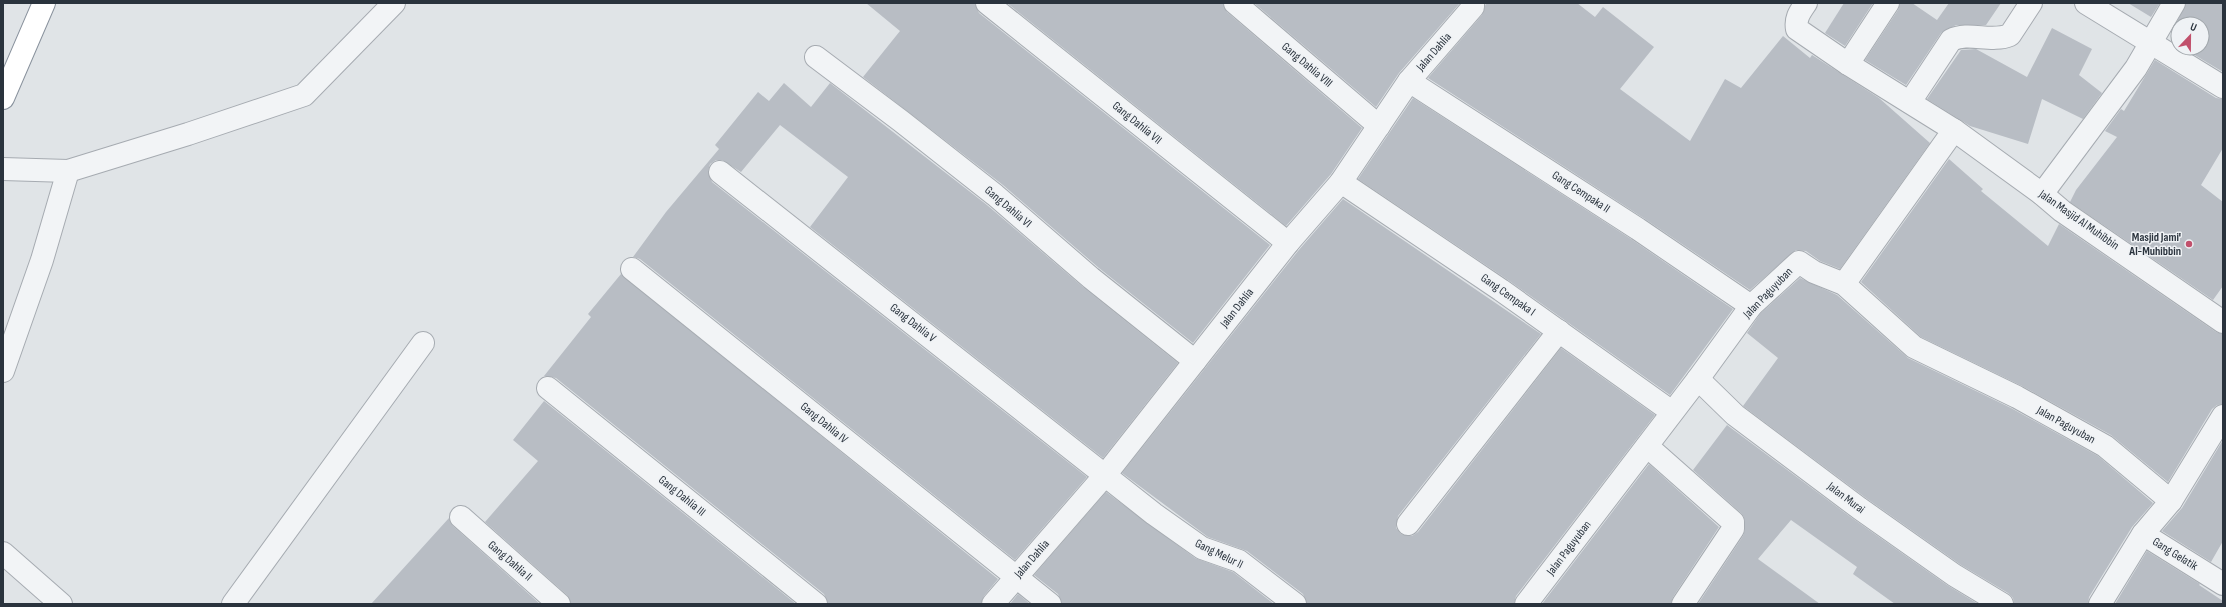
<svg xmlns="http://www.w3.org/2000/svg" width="2226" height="607" font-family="'Sofia Sans Condensed',sans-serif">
  <rect width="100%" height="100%" fill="#e0e4e7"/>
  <g fill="#b8bdc4">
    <path d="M 866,3 L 975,3 L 979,13 L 1270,245 L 1193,343 L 1099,268 L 1003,185 L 863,77 L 900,31 Z"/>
    <path d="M 1007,3 L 1223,3 L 1227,12 L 1362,128 L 1331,174 L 1286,226 Z"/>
    <path d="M 1254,3 L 1460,3 L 1399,73 L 1376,107 Z"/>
    <path d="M 1486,3 L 1577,3 L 1595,17 L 1603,7 L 1654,47 L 1620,89 L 1690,141 L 1725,79 L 1741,88 L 1783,36 L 1810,58 L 1812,55 L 1879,98 L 1930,143 L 1840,269 L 1820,261 L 1806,251 L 1796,250 L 1750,290 L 1645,219 L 1428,78 L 1482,15 Z"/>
    <path d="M 1844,3 L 1873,3 L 1845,46 L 1825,33 Z"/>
    <path d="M 1900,3 L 1912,3 L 1937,20 L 1949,3 L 2001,3 L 1986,25 L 1956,25 L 1941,33 L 1906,85 L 1865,60 L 1898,10 Z"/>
    <path d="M 2128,3 L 2160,3 L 2151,17 Z"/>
    <path d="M 2186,3 L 2223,3 L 2223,72 L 2183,48 L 2204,48 L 2202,47 L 2202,24 L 2178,24 L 2178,32 L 2173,30 Z"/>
    <path d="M 2052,28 L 2092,49 L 2079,75 L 2102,93 L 2083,119 L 2042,99 L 2028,144 L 1970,126 L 1927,99 L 1961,50 L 1976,49 L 2027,77 Z"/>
    <path d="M 2155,60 L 2216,98 L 2223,99 L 2223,148 L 2201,185 L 2223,202 L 2223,286 L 2213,300 L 2070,202 L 2076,190 L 2117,137 L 2105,131 L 2121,109 L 2124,111 Z"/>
    <path d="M 784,83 L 811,107 L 830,83 L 987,205 L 1083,287 L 1178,363 L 1103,458 L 810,227 L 848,177 L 780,125 L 741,172 L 722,160 L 716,160 L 710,164 L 708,171 L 712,182 L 1087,477 L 1015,560 L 640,259 L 633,257 L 666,212 L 719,149 L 715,145 L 758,92 L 769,101 Z"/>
    <path d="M 1413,98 L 1631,239 L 1733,309 L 1670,395 L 1508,280 L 1358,179 Z"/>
    <path d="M 1949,159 L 1983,189 L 1981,191 L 2048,246 L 2059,224 L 2216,332 L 2223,334 L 2223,404 L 2217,405 L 2212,409 L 2168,482 L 2111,435 L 2022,386 L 1921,337 L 1861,282 Z"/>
    <path d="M 1343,199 L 1541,334 L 1398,516 L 1396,528 L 1401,534 L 1412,536 L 1418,532 L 1561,348 L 1655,415 L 1516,596 L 1514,604 L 1307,604 L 1303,594 L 1247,551 L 1208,537 L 1122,473 L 1298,251 Z"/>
    <path d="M 621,274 L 998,579 L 984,596 L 981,604 L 828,604 L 824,594 L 556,378 L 544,376 L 591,317 L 588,314 Z"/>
    <path d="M 1800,278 L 1837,295 L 1908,358 L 2011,408 L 2098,456 L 2153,503 L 2132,527 L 2089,597 L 2088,604 L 2014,604 L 2013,598 L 2008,593 L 1961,565 L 1866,498 L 1743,406 L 1778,358 L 1747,333 L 1760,314 Z"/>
    <path d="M 544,401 L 796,604 L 571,604 L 567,595 L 485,522 L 538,461 L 513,440 Z"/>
    <path d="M 1727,425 L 1852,518 L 1947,585 L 1978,604 L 1895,604 L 1853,574 L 1857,567 L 1791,520 L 1758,559 L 1820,604 L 1698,604 L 1743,536 L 1745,529 L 1744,517 L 1741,513 L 1693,470 Z"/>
    <path d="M 2223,440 L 2223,541 L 2211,562 L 2162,531 L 2182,508 Z"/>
    <path d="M 1649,464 L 1719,527 L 1673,597 L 1671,604 L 1542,604 Z"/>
    <path d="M 1106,492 L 1195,558 L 1233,572 L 1274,604 L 1062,604 L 1058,594 L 1034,575 Z"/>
    <path d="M 449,518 L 453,526 L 540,604 L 371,604 Z"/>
    <path d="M 2147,551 L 2200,584 L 2199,585 L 2223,601 L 2223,604 L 2115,604 Z"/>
    <path d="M 1018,594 L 1030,604 L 1010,604 Z"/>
  </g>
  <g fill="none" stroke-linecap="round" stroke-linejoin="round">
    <defs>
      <g id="minor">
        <path d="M 987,3 L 1288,243"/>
        <path d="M 1235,3 L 1379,126"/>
        <path d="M 1806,3 C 1800,12 1795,18 1797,29 L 1848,64 L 1954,130 L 1844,284"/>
        <path d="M 2086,3 L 2223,87"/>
        <path d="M 816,57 L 901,121 L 995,195 L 1091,278 L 1195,361"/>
        <path d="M 1848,64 L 1888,3"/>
        <path d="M 1409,81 L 1638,229 L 1751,306"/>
        <path d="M 1910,102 L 1951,40 C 1969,31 1991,43 2010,35 L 2031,3"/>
        <path d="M 1954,130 L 2042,194 L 2062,211 L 2223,322"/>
        <path d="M 3,169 L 68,171 L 188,134 L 304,95 L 394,3"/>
        <path d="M 720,172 L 1154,514 L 1202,548 L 1239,561 L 1295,604"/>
        <path d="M 1341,182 L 1501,290 L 1672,412"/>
        <path d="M 2042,194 L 2136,68 L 2174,3"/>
        <path d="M 632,269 L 1050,604"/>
        <path d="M 3,371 L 42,260 L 68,171"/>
        <path d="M 1698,379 L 1735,415 L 1859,508 L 1954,575 L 2002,604"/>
        <path d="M 548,388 L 816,604"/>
        <path d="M 2223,416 L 2171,501 L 2143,534 L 2223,584"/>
        <path d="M 1647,446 L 1733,522 L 1733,529 L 1683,604"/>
        <path d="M 461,517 L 559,604"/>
        <path d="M 1408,524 L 1559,331"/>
        <path d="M 3,553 L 61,604"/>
        <path d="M 233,604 L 423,343"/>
        <path d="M 993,604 L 1106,474 L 1288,243 L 1341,182 L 1409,81 L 1473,7 L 1473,3"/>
        <path d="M 1526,604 L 1698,379 L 1751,306 L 1799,262 L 1814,272 L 1844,284 L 1914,347 L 2017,397 L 2105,446 L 2171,501"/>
        <path d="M 2100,604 L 2143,534"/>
      </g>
      <path id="highway" d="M 3,98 L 44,3"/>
    </defs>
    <use href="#minor" stroke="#a6abb1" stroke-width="24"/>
    <use href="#highway" stroke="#89929d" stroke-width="24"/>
    <use href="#minor" stroke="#f2f4f6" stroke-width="22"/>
    <use href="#highway" stroke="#fff" stroke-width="22"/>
  </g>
  <circle fill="#c1506c" stroke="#eff2f5" stroke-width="1.5" cx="2189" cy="244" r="4"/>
  <g text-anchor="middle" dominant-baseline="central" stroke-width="3" stroke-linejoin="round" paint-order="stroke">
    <g font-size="12" fill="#2a333d" stroke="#eff2f5">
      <text transform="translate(1434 52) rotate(-49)">Jalan Dahlia</text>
      <text transform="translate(1307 65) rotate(40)">Gang Dahlia VIII</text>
      <text transform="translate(1137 123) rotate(39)">Gang Dahlia VII</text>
      <text transform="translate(1581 192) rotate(33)">Gang Cempaka II</text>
      <text transform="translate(1008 207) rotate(40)">Gang Dahlia VI</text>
      <text transform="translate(2079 220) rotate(35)">Jalan Masjid Al Muhibbin</text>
      <text transform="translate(1768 293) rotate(-46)">Jalan Paguyuban</text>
      <text transform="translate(1508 295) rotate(35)">Gang Cempaka I</text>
      <text transform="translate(1237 308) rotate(-52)">Jalan Dahlia</text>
      <text transform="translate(913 323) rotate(38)">Gang Dahlia V</text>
      <text transform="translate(824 423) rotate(39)">Gang Dahlia IV</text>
      <text transform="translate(2066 425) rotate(29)">Jalan Paguyuban</text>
      <text transform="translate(682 496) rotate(39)">Gang Dahlia III</text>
      <text transform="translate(1846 498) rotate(37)">Jalan Murai</text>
      <text transform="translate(1569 548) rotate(-53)">Jalan Paguyuban</text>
      <text transform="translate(1219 554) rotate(26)">Gang Melur II</text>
      <text transform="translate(2175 554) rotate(32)">Gang Gelatik</text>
      <text transform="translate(1032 559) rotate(-49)">Jalan Dahlia</text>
      <text transform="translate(510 561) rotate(41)">Gang Dahlia II</text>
    </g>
    <g font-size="12" font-weight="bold" fill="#2a333d" stroke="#eff2f5" text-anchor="end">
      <text x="2181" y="237">Masjid Jami'<tspan x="2181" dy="14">Al-Muhibbin</tspan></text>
    </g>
  </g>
  <rect width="2226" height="607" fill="none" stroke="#2a333d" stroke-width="8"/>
  <g transform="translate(2190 36) rotate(22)"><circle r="19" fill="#eff2f5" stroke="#a0a6ab"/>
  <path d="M0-3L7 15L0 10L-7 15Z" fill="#c1506c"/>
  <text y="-6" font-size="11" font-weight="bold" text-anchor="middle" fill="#2a333d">U</text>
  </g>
</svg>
